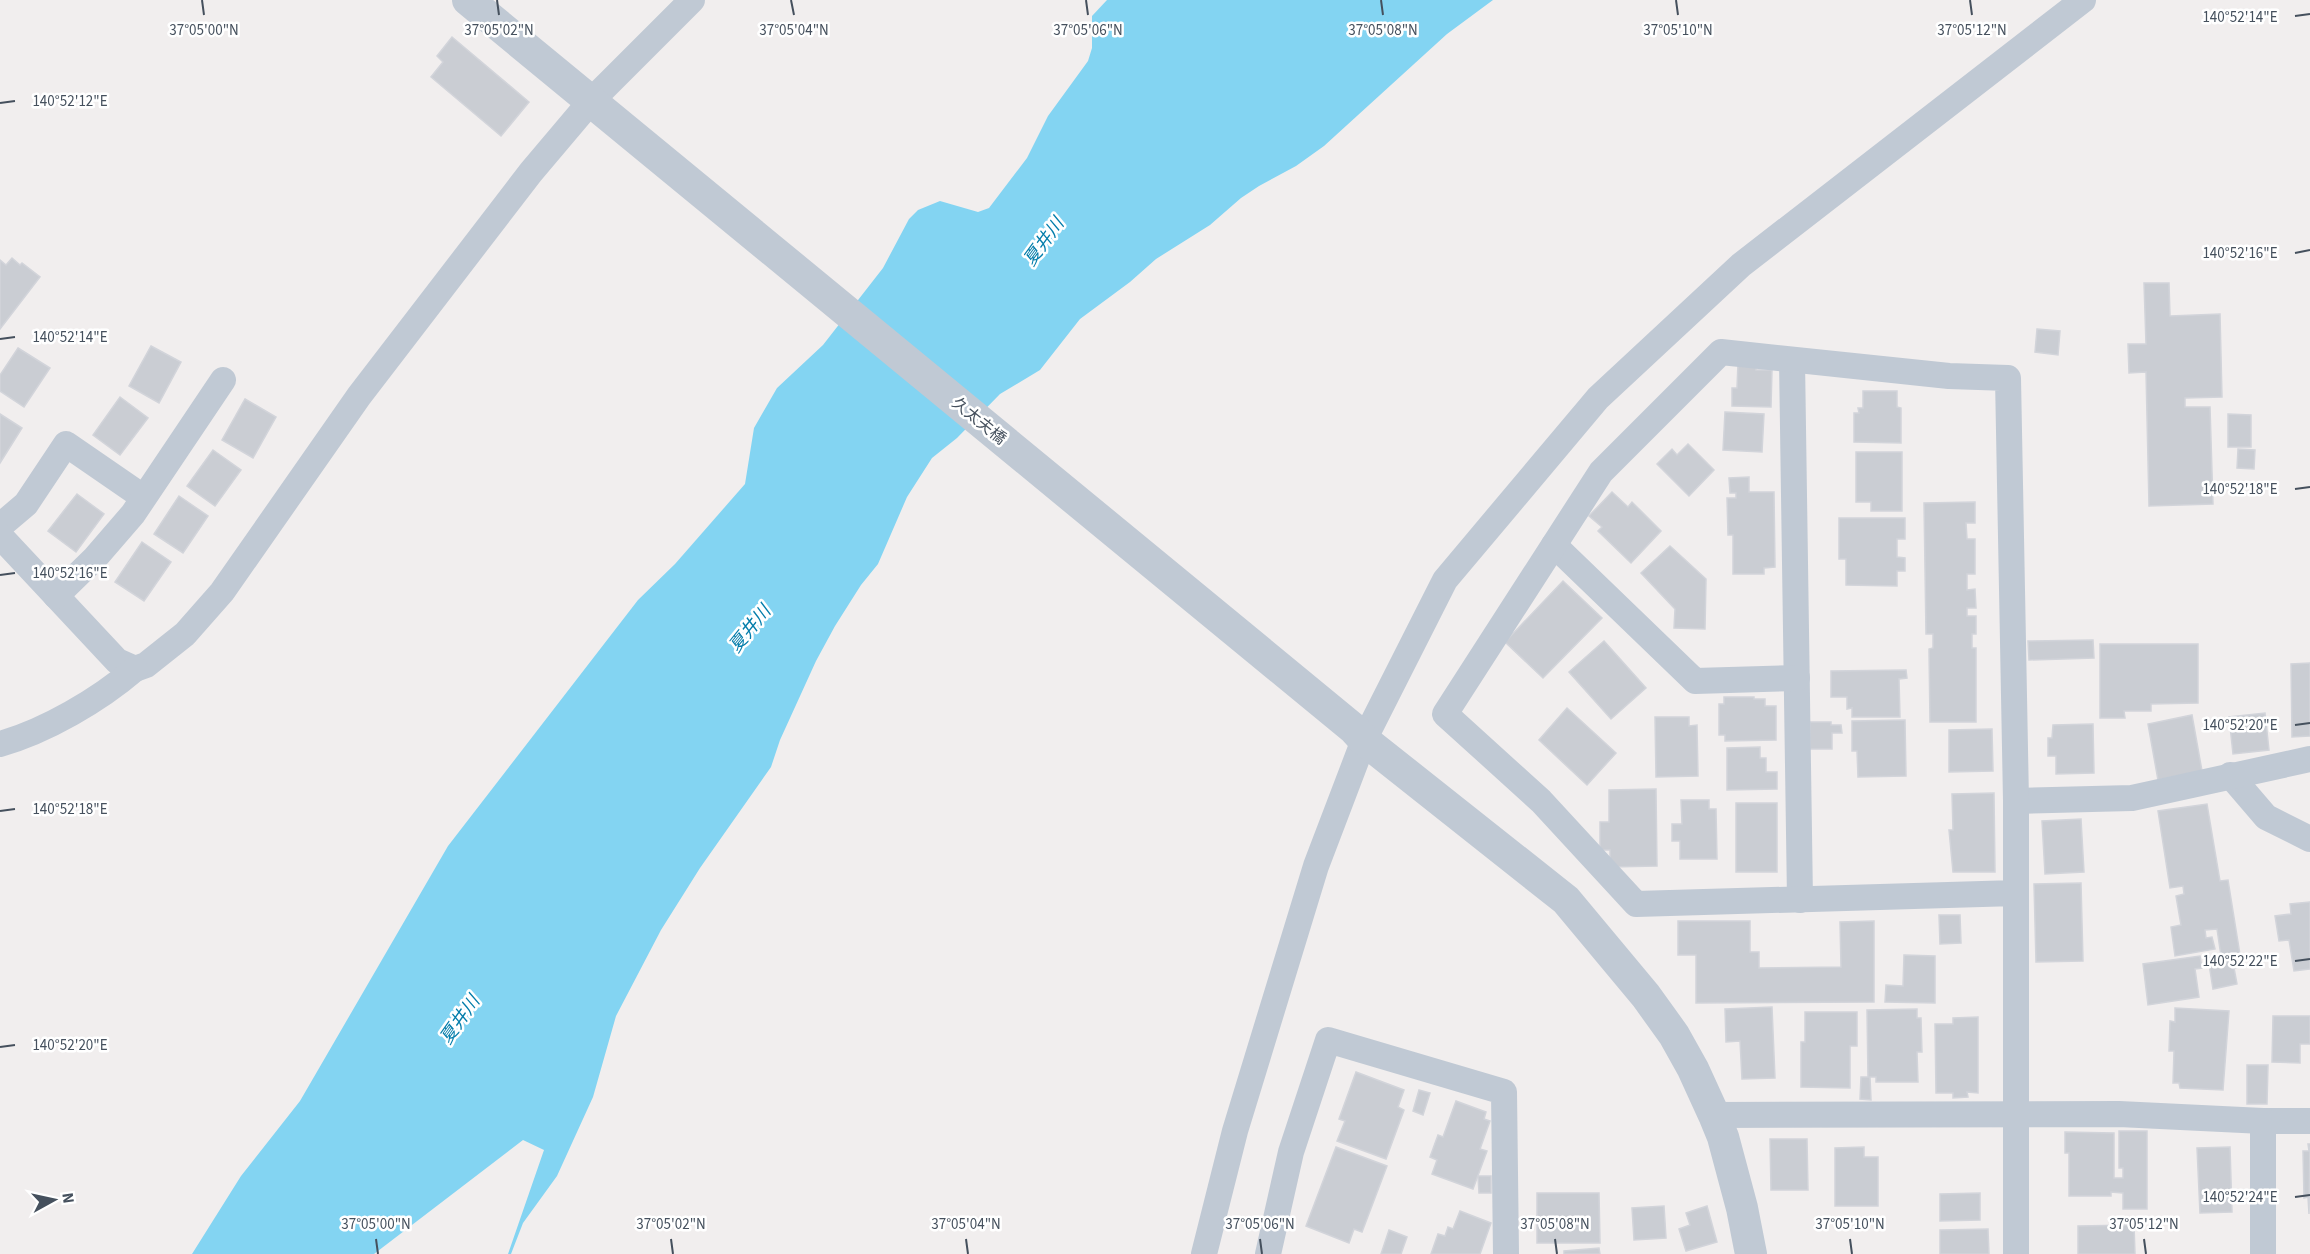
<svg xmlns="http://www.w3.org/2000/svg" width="2310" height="1254" font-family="'Source Sans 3','Noto Sans JP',sans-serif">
  <rect width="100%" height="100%" fill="#f1eeee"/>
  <path fill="#83d4f2" d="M 1107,0 L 1493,0 L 1447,34 L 1324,146 L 1296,166 L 1259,186 L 1241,198 L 1210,225 L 1156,259 L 1130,282 L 1080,319 L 1040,370 L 1000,394 L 957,438 L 932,458 L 907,497 L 878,564 L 861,585 L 835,626 L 816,661 L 780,740 L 771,767 L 700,868 L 661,930 L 616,1016 L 593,1097 L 557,1176 L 523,1223 L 511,1254 L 508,1254 L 544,1150 L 523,1140 L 374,1254 L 192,1254 L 241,1176 L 300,1101 L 448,846 L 638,600 L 675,564 L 745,484 L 754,428 L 777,388 L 823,345 L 883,268 L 909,219 L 918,210 L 940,201 L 978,212 L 989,208 L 1027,158 L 1048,116 L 1088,61 L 1092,48 L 1092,16 Z"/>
  <g fill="#cacdd3" stroke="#d2d4da" stroke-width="1.5">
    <path d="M 452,37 L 529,102 L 501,136 L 431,77 L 443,62 L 437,56 Z"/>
    <path d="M 12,258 L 20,265 L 22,263 L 40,277 L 0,329 L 0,260 L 6,265 Z"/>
    <path d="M 2144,283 L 2169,283 L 2170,316 L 2220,314 L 2222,397 L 2185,398 L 2185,407 L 2210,407 L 2213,504 L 2149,506 L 2146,372 L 2129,373 L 2128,344 L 2146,344 Z"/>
    <path d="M 2037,329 L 2060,331 L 2058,355 L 2035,352 Z"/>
    <path d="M 151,346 L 181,362 L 159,403 L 129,386 Z"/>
    <path d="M 18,348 L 50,368 L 24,407 L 0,391 L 0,375 Z"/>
    <path d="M 1738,363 L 1756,363 L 1756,370 L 1772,370 L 1771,407 L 1732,406 L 1732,388 L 1737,388 Z"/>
    <path d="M 1863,391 L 1897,391 L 1897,407 L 1901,408 L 1901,443 L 1854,442 L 1854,413 L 1859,413 L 1858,408 L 1863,408 Z"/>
    <path d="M 120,397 L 148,418 L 120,455 L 93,435 Z"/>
    <path d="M 245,399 L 276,417 L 253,458 L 222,440 Z"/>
    <path d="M 1725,412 L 1764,414 L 1762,452 L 1723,450 Z"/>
    <path d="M 0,414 L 22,428 L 0,463 Z"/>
    <path d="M 2228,414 L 2251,415 L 2251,447 L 2228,447 Z"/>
    <path d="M 1688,444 L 1714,470 L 1689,496 L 1657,464 L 1672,449 L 1677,455 Z"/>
    <path d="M 2238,449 L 2255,450 L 2254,469 L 2237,468 Z"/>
    <path d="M 213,450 L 241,470 L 215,506 L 187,486 Z"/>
    <path d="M 1856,452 L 1902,452 L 1902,511 L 1871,511 L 1871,502 L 1856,502 Z"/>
    <path d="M 1749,477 L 1749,492 L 1774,492 L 1775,567 L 1764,568 L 1764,574 L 1733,574 L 1733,535 L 1728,535 L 1727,498 L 1736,498 L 1736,493 L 1730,493 L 1729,478 Z"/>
    <path d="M 1612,492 L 1628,507 L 1632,502 L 1661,531 L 1631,563 L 1598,531 L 1602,527 L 1589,516 Z"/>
    <path d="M 77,494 L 104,514 L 76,552 L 48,531 Z"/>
    <path d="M 179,496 L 208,516 L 183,553 L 154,534 Z"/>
    <path d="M 1975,502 L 1975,523 L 1966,523 L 1967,539 L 1975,539 L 1975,574 L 1967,574 L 1967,590 L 1975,589 L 1976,608 L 1967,608 L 1967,616 L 1976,616 L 1976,634 L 1972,634 L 1972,648 L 1976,648 L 1976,722 L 1930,722 L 1929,649 L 1933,648 L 1933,634 L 1926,634 L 1924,503 Z"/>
    <path d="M 1839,518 L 1905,518 L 1905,539 L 1897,539 L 1897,557 L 1905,558 L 1905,571 L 1897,571 L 1897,586 L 1846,585 L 1846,559 L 1839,559 Z"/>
    <path d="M 142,542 L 171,562 L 144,601 L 115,582 Z"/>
    <path d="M 1670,546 L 1706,579 L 1705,629 L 1674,628 L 1675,609 L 1641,573 Z"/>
    <path d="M 1563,581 L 1602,618 L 1543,678 L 1505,642 Z"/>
    <path d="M 2093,640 L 2094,658 L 2029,660 L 2028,641 Z"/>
    <path d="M 1604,641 L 1646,688 L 1611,719 L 1569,672 Z"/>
    <path d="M 2100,644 L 2198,644 L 2198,703 L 2151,704 L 2151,711 L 2124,711 L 2125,718 L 2100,718 Z"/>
    <path d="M 2310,663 L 2310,736 L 2292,737 L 2291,664 Z"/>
    <path d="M 1906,670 L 1907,678 L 1899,679 L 1900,717 L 1852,717 L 1852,708 L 1847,709 L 1847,697 L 1831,697 L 1831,671 Z"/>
    <path d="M 1724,697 L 1754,697 L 1754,699 L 1765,699 L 1765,706 L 1776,706 L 1776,740 L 1725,741 L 1725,735 L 1719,735 L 1719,704 L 1724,704 Z"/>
    <path d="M 1567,708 L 1616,753 L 1587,785 L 1539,740 Z"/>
    <path d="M 2265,713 L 2269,750 L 2233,754 L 2229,717 Z"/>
    <path d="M 2192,715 L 2202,771 L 2158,780 L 2148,724 Z"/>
    <path d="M 1655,717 L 1689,717 L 1689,726 L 1697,725 L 1698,776 L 1656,777 Z"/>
    <path d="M 1905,720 L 1906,776 L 1858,777 L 1857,751 L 1852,751 L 1852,721 Z"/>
    <path d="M 1810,722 L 1831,722 L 1831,725 L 1841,725 L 1842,733 L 1832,733 L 1832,749 L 1810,749 Z"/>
    <path d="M 2093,724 L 2094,773 L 2056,774 L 2056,756 L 2048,756 L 2048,738 L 2052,738 L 2053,725 Z"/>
    <path d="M 1992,729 L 1993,771 L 1949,772 L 1949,730 Z"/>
    <path d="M 1760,747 L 1760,758 L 1766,758 L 1766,772 L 1777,772 L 1777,789 L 1727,790 L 1727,748 Z"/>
    <path d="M 1656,789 L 1657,866 L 1610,867 L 1610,850 L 1600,850 L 1600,822 L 1609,822 L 1609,790 Z"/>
    <path d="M 1994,793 L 1995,872 L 1953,872 L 1949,830 L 1953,830 L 1952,794 Z"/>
    <path d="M 1681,800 L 1709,800 L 1709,809 L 1716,809 L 1717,859 L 1680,859 L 1680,841 L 1672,841 L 1672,824 L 1682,824 Z"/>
    <rect x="1736" y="803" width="41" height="69"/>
    <path d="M 2207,804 L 2220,881 L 2228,880 L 2242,967 L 2234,968 L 2237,984 L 2213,989 L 2208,958 L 2221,956 L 2217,929 L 2205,930 L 2206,938 L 2212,937 L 2215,949 L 2175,956 L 2171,927 L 2181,925 L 2176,896 L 2184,894 L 2183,886 L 2170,888 L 2158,811 Z"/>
    <path d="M 2081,819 L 2084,872 L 2045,874 L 2042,821 Z"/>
    <path d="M 2081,883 L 2083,961 L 2036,962 L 2034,884 Z"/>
    <path d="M 2310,902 L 2310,969 L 2294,971 L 2289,940 L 2279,941 L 2275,916 L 2291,914 L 2290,904 Z"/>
    <path d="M 1939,915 L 1960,915 L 1961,943 L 1940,944 Z"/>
    <path d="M 1678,921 L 1750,921 L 1750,952 L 1759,952 L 1759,968 L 1841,967 L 1840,922 L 1874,921 L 1874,1002 L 1696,1003 L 1696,955 L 1678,955 Z"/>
    <path d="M 1904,955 L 1935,956 L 1935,1003 L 1885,1002 L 1886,985 L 1903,986 Z"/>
    <path d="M 2200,956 L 2202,968 L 2195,969 L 2199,997 L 2148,1005 L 2143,964 Z"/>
    <path d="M 1772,1007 L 1775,1078 L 1742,1079 L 1740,1041 L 1726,1042 L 1725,1009 Z"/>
    <path d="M 2175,1008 L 2229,1011 L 2223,1090 L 2180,1088 L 2179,1083 L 2173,1083 L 2174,1051 L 2169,1051 L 2170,1021 L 2175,1022 Z"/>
    <path d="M 1917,1009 L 1917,1018 L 1921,1018 L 1922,1052 L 1917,1052 L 1918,1082 L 1876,1082 L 1876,1077 L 1870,1077 L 1871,1100 L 1860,1099 L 1861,1077 L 1868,1077 L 1867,1010 Z"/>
    <path d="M 1805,1012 L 1857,1012 L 1857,1046 L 1850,1046 L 1850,1088 L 1801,1087 L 1801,1042 L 1805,1042 Z"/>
    <path d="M 2273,1016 L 2310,1016 L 2310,1044 L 2300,1044 L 2300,1063 L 2272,1062 Z"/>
    <path d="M 1978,1017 L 1978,1093 L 1967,1092 L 1968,1097 L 1953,1098 L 1953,1093 L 1936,1093 L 1935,1024 L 1953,1024 L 1953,1018 Z"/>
    <path d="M 2247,1065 L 2268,1065 L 2267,1104 L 2247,1104 Z"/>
    <path d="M 1356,1072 L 1404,1090 L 1398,1107 L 1404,1110 L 1386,1159 L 1337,1141 L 1345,1121 L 1339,1119 Z"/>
    <path d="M 1419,1090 L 1430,1093 L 1423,1115 L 1413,1111 Z"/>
    <path d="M 1456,1101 L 1486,1112 L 1484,1119 L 1490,1121 L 1480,1149 L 1487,1151 L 1473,1189 L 1432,1174 L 1437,1160 L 1430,1157 L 1438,1135 L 1443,1137 Z"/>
    <path d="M 2119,1131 L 2147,1131 L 2147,1209 L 2123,1209 L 2123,1193 L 2111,1192 L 2111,1196 L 2069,1196 L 2069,1153 L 2065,1153 L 2065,1132 L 2114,1133 L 2114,1178 L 2123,1178 L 2123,1168 L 2119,1168 Z"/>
    <path d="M 1770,1139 L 1807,1139 L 1808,1190 L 1771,1190 Z"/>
    <path d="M 2308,1144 L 2310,1144 L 2309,1214 L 2308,1197 L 2304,1198 L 2303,1151 L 2309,1151 Z"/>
    <path d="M 1336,1147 L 1387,1166 L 1362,1232 L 1354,1229 L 1349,1243 L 1306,1226 Z"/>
    <path d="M 1864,1147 L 1864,1157 L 1878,1157 L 1878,1206 L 1835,1206 L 1835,1148 Z"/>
    <path d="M 2230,1147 L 2232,1212 L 2200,1213 L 2197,1148 Z"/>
    <path d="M 1478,1176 L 1491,1176 L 1491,1193 L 1479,1193 Z"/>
    <path d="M 1537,1193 L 1599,1193 L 1600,1243 L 1537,1243 Z"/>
    <path d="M 1980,1193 L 1980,1220 L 1940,1221 L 1940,1194 Z"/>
    <path d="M 1664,1206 L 1666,1238 L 1634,1240 L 1632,1208 Z"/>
    <path d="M 1707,1206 L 1717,1242 L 1686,1251 L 1679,1229 L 1690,1225 L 1686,1213 Z"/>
    <path d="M 1460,1211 L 1491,1223 L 1480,1254 L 1431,1254 L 1438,1234 L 1445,1236 L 1448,1227 L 1453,1229 Z"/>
    <path d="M 2134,1225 L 2135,1254 L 2078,1254 L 2078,1226 Z"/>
    <path d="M 1988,1229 L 1989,1254 L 1940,1254 L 1940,1230 Z"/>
    <path d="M 1389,1230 L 1407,1237 L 1401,1254 L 1381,1254 Z"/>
    <path d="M 1599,1248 L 1600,1254 L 1564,1254 L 1564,1251 Z"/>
  </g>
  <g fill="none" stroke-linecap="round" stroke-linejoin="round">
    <g stroke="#c0c9d4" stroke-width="26">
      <path d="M 1792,360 L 1800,900"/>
      <path d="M 0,526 L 26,504 L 66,444 L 143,497"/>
      <path d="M 0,536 L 117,661 L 135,669 L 146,665 L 185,634 L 222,592 L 359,396 L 531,172 L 591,101 L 692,0"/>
      <path d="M 1554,545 L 1695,681 L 1797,678"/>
      <path d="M 56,596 L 95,558 L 133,514 L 223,380"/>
      <path d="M 0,744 C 46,731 99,700 135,669"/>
      <path d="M 2230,775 L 2266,817 L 2310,839"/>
      <path d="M 2016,801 L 2132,798 L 2310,759"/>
      <path d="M 1714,1115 L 2119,1114 L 2263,1121 L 2310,1121"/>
      <path d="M 2263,1121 L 2263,1254"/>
      <path d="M 1204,1254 L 1235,1131 L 1316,866 L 1364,740 L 1445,580 L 1598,398 L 1741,265 L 2083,0"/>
      <path d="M 1268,1254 L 1291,1152 L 1328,1040 L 1504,1092 L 1506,1254"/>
      <path d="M 2016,1254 L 2016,801 L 2008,378 L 1949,376 L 1721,352 L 1601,472 L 1445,714 L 1541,801 L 1636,904 L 2016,893"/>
    </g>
    <path stroke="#c0c9d4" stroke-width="32" d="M 468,0 L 1354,729 L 1364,740 L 1566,900 L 1646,996 L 1674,1035 L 1693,1069 L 1714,1115 L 1723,1137 L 1742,1208 L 1751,1254"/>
  </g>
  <path fill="none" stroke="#45505d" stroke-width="2" d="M 202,0 L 204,15M 497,0 L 499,15M 791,0 L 794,15M 1086,0 L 1088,15M 1381,0 L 1383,15M 1676,0 L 1678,15M 1970,0 L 1972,15M 2295,16 L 2310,14M 0,103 L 15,101M 2295,253 L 2310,250M 0,339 L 15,337M 2295,489 L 2310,487M 0,575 L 15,573M 2295,725 L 2310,723M 0,811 L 15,809M 2295,961 L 2310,959M 0,1047 L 15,1045M 2295,1197 L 2310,1195M 376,1239 L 378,1254M 671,1239 L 673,1254M 966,1239 L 968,1254M 1260,1239 L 1262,1254M 1555,1239 L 1557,1254M 1850,1239 L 1852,1254M 2144,1239 L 2146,1254"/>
  <g text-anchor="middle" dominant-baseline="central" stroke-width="5" stroke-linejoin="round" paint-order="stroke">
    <g font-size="16" fill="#45505d" stroke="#fff">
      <text transform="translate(979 421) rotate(39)">久太夫橋</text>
    </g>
    <g font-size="18" font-style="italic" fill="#037dab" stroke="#fff">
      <text transform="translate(1044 242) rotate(-54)">夏井川</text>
      <text transform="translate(750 629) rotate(-51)">夏井川</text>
      <text transform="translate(460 1020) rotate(-55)">夏井川</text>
    </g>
  </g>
  <g font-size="15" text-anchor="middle" fill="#45505d" stroke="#fff" stroke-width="5" stroke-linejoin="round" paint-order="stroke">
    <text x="2240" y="22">140°52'14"E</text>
    <text x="204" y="35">37°05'00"N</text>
    <text x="499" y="35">37°05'02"N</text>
    <text x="794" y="35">37°05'04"N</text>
    <text x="1088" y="35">37°05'06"N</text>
    <text x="1383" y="35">37°05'08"N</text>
    <text x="1678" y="35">37°05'10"N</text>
    <text x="1972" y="35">37°05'12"N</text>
    <text x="70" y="106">140°52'12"E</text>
    <text x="2240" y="258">140°52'16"E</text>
    <text x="70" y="342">140°52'14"E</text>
    <text x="2240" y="494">140°52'18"E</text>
    <text x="70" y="578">140°52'16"E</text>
    <text x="2240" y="730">140°52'20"E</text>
    <text x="70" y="814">140°52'18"E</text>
    <text x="2240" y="966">140°52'22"E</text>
    <text x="70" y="1050">140°52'20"E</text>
    <text x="2240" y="1202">140°52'24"E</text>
    <text x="376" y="1229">37°05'00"N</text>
    <text x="671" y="1229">37°05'02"N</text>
    <text x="966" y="1229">37°05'04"N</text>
    <text x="1260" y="1229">37°05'06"N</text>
    <text x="1555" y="1229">37°05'08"N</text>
    <text x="1850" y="1229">37°05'10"N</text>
    <text x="2144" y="1229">37°05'12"N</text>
  </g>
  <g transform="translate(54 1200) rotate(82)" stroke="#ffffff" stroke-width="4.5" paint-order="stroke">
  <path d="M0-4.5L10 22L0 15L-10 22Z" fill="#45505d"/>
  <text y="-9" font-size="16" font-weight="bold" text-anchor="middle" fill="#45505d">N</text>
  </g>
</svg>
